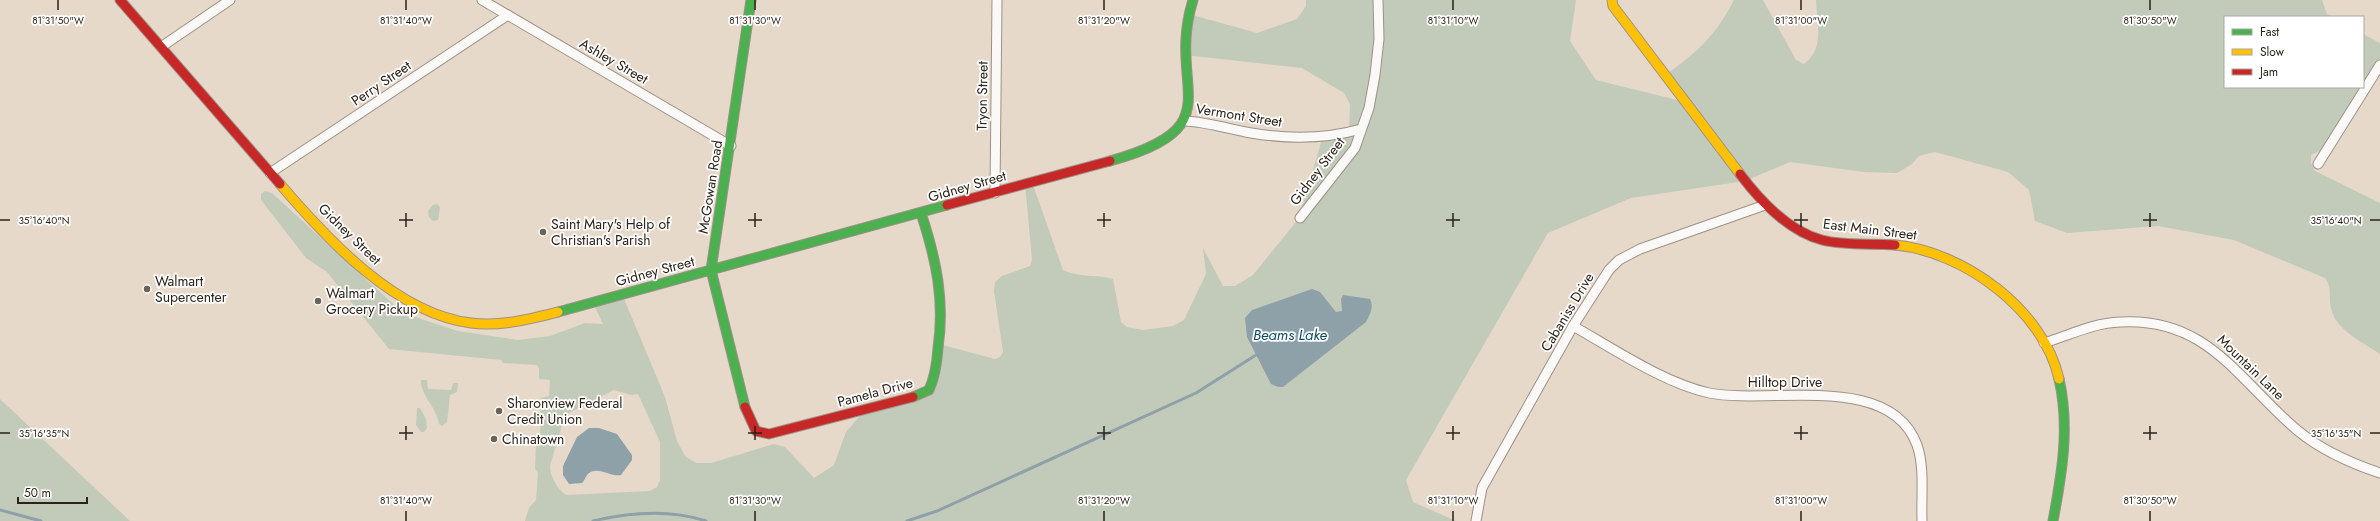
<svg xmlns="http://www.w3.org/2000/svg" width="2380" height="521" font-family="Jost,sans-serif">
  <rect width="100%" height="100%" fill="#e6d9ca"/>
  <g fill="#c2caba" fill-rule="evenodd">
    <path d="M 1306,0 L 1576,0 L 1570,41 L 1596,80 L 1685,102 L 1665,75 C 1697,53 1716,35 1734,0 L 1763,0 L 1796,60 L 1804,64 C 1825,48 1817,24 1816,0 L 2322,0 L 2327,14 L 2332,17 L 2225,17 L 2225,87 L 2363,87 L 2363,34 L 2380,43 L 2380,65 L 2329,146 L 2311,155 L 2311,163 L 2315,171 L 2380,203 L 2380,354 C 2363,342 2335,330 2331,308 C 2328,296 2333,289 2325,278 L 2234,240 L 2158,226 L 2067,233 L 2035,221 L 2029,190 L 2008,172 L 1935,152 L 1919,156 L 1912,164 L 1897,173 L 1864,172 L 1790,162 L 1745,181 L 1631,198 L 1548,233 L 1406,480 L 1413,502 L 1456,521 L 525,521 L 529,508 L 536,500 L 538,473 L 535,469 L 536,442 L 540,435 L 541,398 L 549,396 L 550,380 L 539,379 L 539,368 L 537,365 L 503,363 L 501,360 L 389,349 L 327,272 L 306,258 L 261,200 L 261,194 L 265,191 L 272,193 L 403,313 L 458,331 L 518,340 L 550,336 L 585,323 L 603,324 L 593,303 L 622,294 L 665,397 L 677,441 L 685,456 L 696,463 L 711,463 L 774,444 L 785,447 L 814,478 L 834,465 L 846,432 L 866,409 L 922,394 L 939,344 L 995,359 L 1000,357 L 1003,352 L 994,291 L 995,282 L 1002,276 L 1030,266 L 1032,260 L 1025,184 L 1032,182 L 1063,270 C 1079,278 1096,274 1113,279 L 1121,322 L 1127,327 L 1143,330 L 1173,326 L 1184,320 L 1206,274 L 1203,248 L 1223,286 L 1235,286 L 1253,275 L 1299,218 L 1323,136 L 1349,133 L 1350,104 L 1344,93 L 1302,68 L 1185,55 L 1189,14 L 1257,33 L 1297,19 L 1306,6 ZM 614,390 L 631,395 L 638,394 L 660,442 L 660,480 L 657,487 L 650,491 L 567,495 C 558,491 550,476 550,466 L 564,418 L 567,414 Z"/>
    <path d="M 437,204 L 440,207 L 438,220 L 433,221 L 429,217 L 428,211 L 433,205 Z"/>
    <path d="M 421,380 L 427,380 L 428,389 L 451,390 L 453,383 L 458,383 L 457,392 L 450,395 L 447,422 L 442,426 L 439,424 C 436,406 420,395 421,380 Z"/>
    <path d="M 0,399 L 130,521 L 0,521 Z"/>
    <path d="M 417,408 L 420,408 L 426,419 L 427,428 L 424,432 L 421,432 L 416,425 Z"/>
  </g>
  <g fill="#8fa1a8">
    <path d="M 1312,289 L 1320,292 L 1336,312 L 1342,311 L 1341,299 L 1343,295 L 1370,299 C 1374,308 1370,314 1366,322 L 1283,387 L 1278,387 L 1271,384 L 1247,337 L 1245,318 L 1252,310 Z"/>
    <path d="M 589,428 L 599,428 L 617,434 L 632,455 L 632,460 L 621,475 C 611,477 598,466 589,473 C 586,475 585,480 582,483 L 569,484 L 563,475 L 563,466 L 577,437 Z"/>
  </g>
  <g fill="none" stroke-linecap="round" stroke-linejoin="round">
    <g stroke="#8fa1a8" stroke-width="3">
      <path d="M 0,510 L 41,521"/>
      <path d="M 593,521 C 631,512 669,509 706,521"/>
      <path d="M 907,521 L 937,511 L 1196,393 L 1256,355"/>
    </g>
    <defs>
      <g id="street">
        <path d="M 482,0 L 731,146"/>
        <path d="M 161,47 L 230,0"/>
        <path d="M 1185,121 C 1207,122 1229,129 1251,133 C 1287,139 1326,139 1361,129"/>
        <path d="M 2318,164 L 2380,65"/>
        <path d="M 270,173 L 508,15"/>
        <path d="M 995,193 L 997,0"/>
        <path d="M 1300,218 L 1355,148 L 1369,108 L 1375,75 L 1379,39 L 1378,0"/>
        <path d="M 1573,326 C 1614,349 1664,383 1709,393 C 1769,405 1890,371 1917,445 C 1925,468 1921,497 1922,521"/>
        <path d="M 2044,343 C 2070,335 2093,323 2120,322 C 2208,317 2238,380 2297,430 C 2321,450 2350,463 2380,473"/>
        <path d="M 1476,521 L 1482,488 L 1573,326 L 1609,270 L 1619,260 L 1640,249 L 1765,205"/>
      </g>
      <g id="fast">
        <path d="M 1110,161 C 1236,126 1165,89 1193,0"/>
        <path d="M 558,312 L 947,205"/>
        <path d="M 913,397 L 929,390 C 935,377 937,363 938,348 C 945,300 936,259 921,213"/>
        <path d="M 745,407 L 711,270 L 751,0"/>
        <path d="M 2053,521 C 2062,473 2070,427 2059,379"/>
      </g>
      <g id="slow">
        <path d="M 1612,0 L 1613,6 L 1740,174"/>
        <path d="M 280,184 C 326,238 396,314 471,323 C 500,327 530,319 558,312"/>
        <path d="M 1895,245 C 1963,251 2044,310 2059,379"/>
      </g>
      <g id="jam">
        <path d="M 120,0 L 280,184"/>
        <path d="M 1740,174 C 1761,202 1788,231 1822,240 C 1845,246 1871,243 1895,245"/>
        <path d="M 947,205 L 1110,161"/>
        <path d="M 745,407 L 756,431 L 769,434 L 913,397"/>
      </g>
    </defs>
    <use href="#street" stroke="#9c9286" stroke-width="11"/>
    <use href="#fast" stroke="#9c9286" stroke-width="11"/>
    <use href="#slow" stroke="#9c9286" stroke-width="11"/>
    <use href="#jam" stroke="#9c9286" stroke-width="11"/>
    <use href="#street" stroke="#fbf9f7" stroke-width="9"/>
    <use href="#fast" stroke="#4caf50" stroke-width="9"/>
    <use href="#slow" stroke="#ffc107" stroke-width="9"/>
    <use href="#jam" stroke="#c62828" stroke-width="9"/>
  </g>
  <path fill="none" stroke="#2b2218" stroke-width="1.5" d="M 58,0 L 58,10M 406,0 L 406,10M 755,0 L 755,10M 1104,0 L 1104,10M 1453,0 L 1453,10M 1801,0 L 1801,10M 2150,0 L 2150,10M 406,213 L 406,227M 755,213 L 755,227M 1104,213 L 1104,227M 1453,213 L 1453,227M 1801,213 L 1801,227M 2150,213 L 2150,227M 0,220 L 10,220M 399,220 L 413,220M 748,220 L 762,220M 1097,220 L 1111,220M 1446,220 L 1460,220M 1794,220 L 1808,220M 2143,220 L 2157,220M 2370,220 L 2380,220M 406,426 L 406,440M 755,426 L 755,440M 1104,426 L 1104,440M 1453,426 L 1453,440M 1801,426 L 1801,440M 2150,426 L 2150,440M 0,433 L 10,433M 399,433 L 413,433M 748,433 L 762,433M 1097,433 L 1111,433M 1446,433 L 1460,433M 1794,433 L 1808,433M 2143,433 L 2157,433M 2370,433 L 2380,433M 406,511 L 406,521M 755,511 L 755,521M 1104,511 L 1104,521M 1453,511 L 1453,521M 1801,511 L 1801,521M 2150,511 L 2150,521"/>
  <g fill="#6c6256" stroke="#fff" stroke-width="1.5">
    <circle cx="543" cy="232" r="4"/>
    <circle cx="147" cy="289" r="4"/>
    <circle cx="318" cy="301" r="4"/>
    <circle cx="499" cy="411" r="4"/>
    <circle cx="494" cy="439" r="4"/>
  </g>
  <g text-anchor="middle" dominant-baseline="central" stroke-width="3.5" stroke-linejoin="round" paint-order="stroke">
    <g font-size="14" fill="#2b2218" stroke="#fff">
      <text transform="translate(614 61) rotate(30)">Ashley Street</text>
      <text transform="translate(381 83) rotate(-34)">Perry Street</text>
      <text transform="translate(982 96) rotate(-89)">Tryon Street</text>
      <text transform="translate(1239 115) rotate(9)">Vermont Street</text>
      <text transform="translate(1317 171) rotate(-53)">Gidney Street</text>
      <text transform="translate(967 186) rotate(-16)">Gidney Street</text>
      <text transform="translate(710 187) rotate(-81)">McGowan Road</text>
      <text transform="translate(1870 229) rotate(7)">East Main Street</text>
      <text transform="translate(350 234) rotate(44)">Gidney Street</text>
      <text transform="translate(655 271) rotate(-15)">Gidney Street</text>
      <text transform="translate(1567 312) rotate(-59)">Cabaniss Drive</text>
      <text transform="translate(2251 367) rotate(44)">Mountain Lane</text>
      <text x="1785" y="382">Hilltop Drive</text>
      <text transform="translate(875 392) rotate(-15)">Pamela Drive</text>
    </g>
    <g font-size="14" fill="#2b2218" stroke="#fff" text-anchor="start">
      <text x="551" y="224">Saint Mary's Help of<tspan x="551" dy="16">Christian's Parish</tspan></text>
      <text x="155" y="281">Walmart<tspan x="155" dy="16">Supercenter</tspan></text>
      <text x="326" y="293">Walmart<tspan x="326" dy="16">Grocery Pickup</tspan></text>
      <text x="507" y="403">Sharonview Federal<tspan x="507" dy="16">Credit Union</tspan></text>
      <text x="502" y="439">Chinatown</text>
    </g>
    <g font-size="15" font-style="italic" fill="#0c4d65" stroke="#fff">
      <text x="1290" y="335">Beams Lake</text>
    </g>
  </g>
  <g font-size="10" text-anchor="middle" fill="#2b2218" stroke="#fff" stroke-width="3.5" stroke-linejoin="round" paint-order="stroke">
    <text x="58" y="24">81°31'50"W</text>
    <text x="406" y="24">81°31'40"W</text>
    <text x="755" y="24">81°31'30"W</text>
    <text x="1104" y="24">81°31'20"W</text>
    <text x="1453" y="24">81°31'10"W</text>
    <text x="1801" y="24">81°31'00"W</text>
    <text x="2150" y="24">81°30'50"W</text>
    <text x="44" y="224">35°16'40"N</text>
    <text x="2336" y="224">35°16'40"N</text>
    <text x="44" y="437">35°16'35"N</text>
    <text x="2336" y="437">35°16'35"N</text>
    <text x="406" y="504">81°31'40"W</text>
    <text x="755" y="504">81°31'30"W</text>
    <text x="1104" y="504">81°31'20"W</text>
    <text x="1453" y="504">81°31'10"W</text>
    <text x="1801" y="504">81°31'00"W</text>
    <text x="2150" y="504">81°30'50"W</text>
  </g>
  <rect x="2224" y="16" width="140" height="72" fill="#ffffff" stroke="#aaa7a3"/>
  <rect x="2232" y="29" width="20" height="6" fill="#4caf50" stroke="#aaa7a3"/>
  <text x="2260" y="36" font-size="12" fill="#2b2218">Fast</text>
  <rect x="2232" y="49" width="20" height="6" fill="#ffc107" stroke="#aaa7a3"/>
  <text x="2260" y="56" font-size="12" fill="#2b2218">Slow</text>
  <rect x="2232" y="69" width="20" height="6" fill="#c62828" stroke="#aaa7a3"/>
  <text x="2260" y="76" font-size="12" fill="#2b2218">Jam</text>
  <path d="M18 497v6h69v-6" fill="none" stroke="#2b2218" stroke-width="2"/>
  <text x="24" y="497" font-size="12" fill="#2b2218" stroke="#ffffff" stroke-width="3" paint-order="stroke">50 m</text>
</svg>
